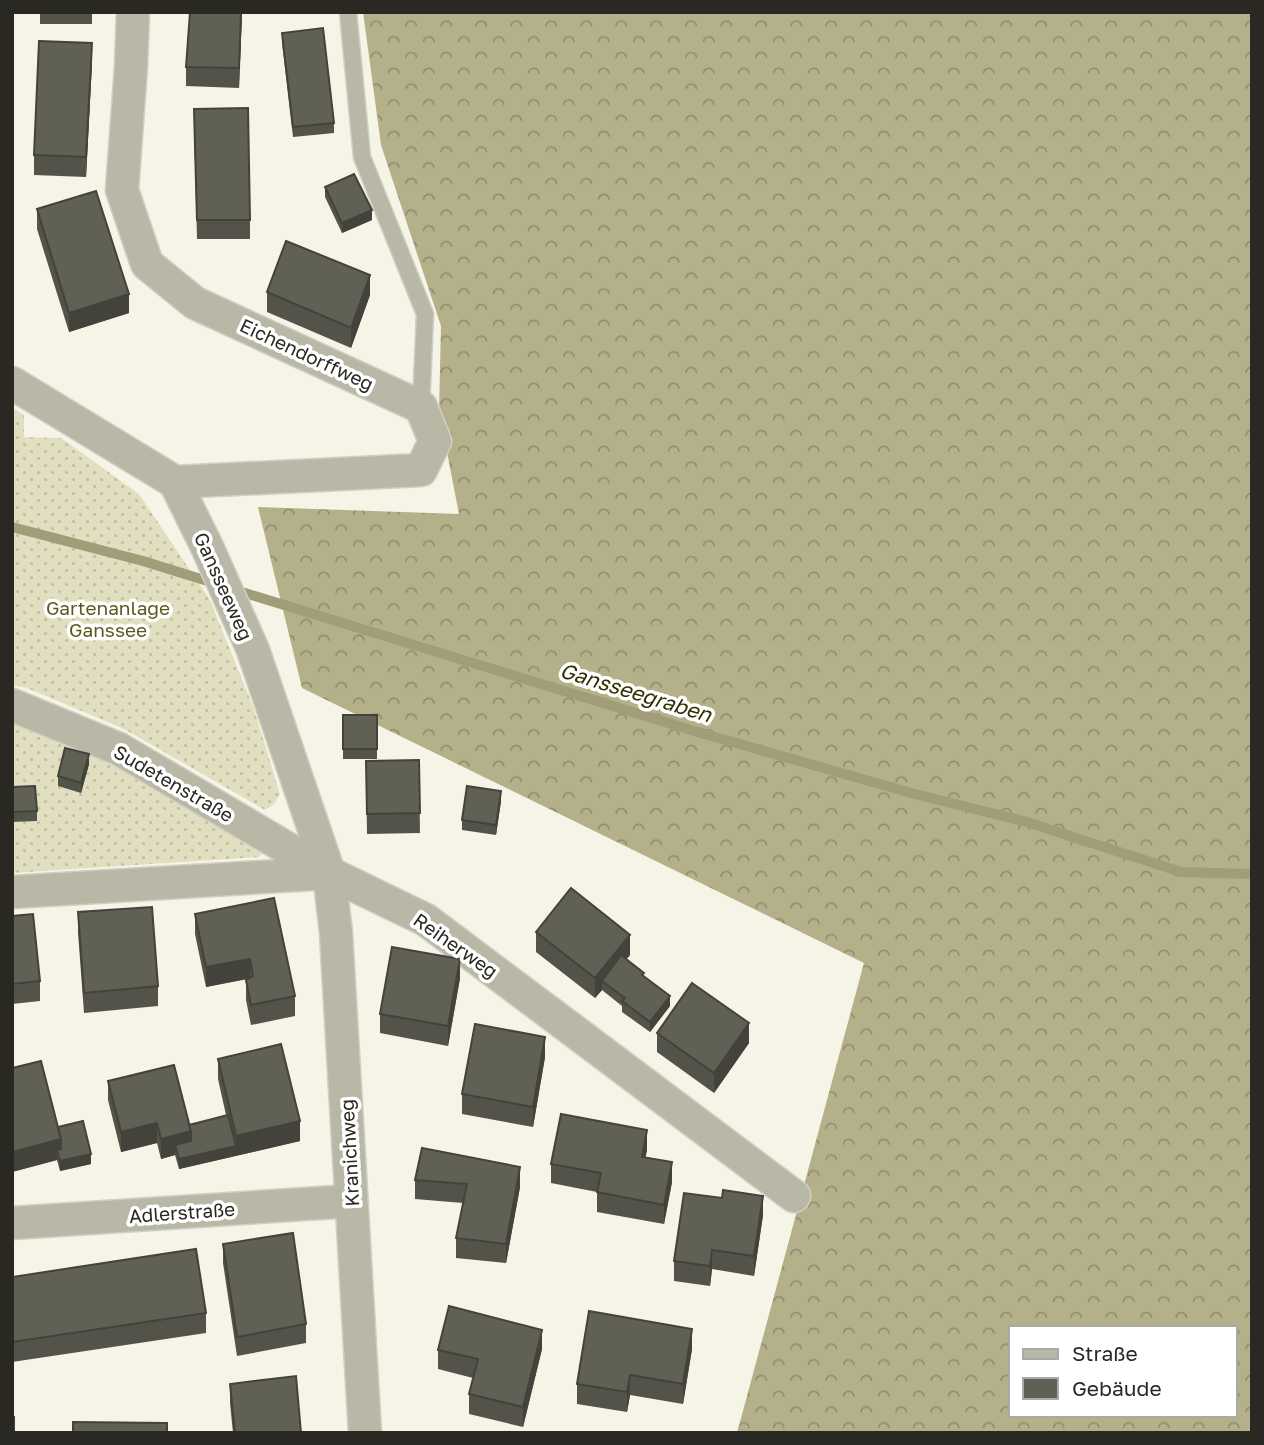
<svg xmlns="http://www.w3.org/2000/svg" width="1264" height="1445" font-family="'Golos Text',sans-serif">
  <defs>
    <pattern id="forest-crowns" width="20" height="18" patternUnits="userSpaceOnUse" patternTransform="scale(1.75)"><rect width="20" height="18" fill="#b3b08a"/><path d="M2 6a3 3 0 1 1 6 0M12 15a3 3 0 1 1 6 0" fill="none" stroke="#928f70"/></pattern>
    <pattern id="garden-dots" width="8" height="8" patternUnits="userSpaceOnUse" patternTransform="scale(1.75)"><rect width="8" height="8" fill="#e1dfbf"/><path d="M2 2h.1M6 6h.1" fill="none" stroke="#c1bfa4" stroke-width="1.8" stroke-linecap="round"/></pattern>
  </defs>
  <rect width="100%" height="100%" fill="#f5f4e7"/>
  <path fill="url(#forest-crowns)" fill-rule="evenodd" d="M 363,12 L 1252,12 L 1252,1433 L 737,1433 L 864,963 L 302,688 L 258,507 L 459,514 L 439,411 L 441,326 L 381,145 ZM 1010,1328 L 1234,1328 L 1234,1415 L 1010,1415 Z"/>
  <g fill="url(#garden-dots)">
    <path d="M 12,408 L 24,415 L 24,437 L 61,438 L 139,494 L 210,600 L 254,709 L 280,794 L 274,804 L 265,810 L 124,729 L 27,688 L 12,685 Z"/>
    <path d="M 12,722 L 69,740 L 265,849 L 259,857 L 12,873 Z"/>
  </g>
  <g fill="none" stroke-linecap="round" stroke-linejoin="round">
    <g stroke="#a09d78" stroke-width="10">
      <path d="M 12,527 L 143,561 L 217,584"/>
      <path d="M 232,589 L 701,733 L 911,793 L 1027,822 L 1181,872 L 1252,874"/>
    </g>
    <defs>
      <path id="service" d="M 348,12 L 362,157 L 425,314 L 421,407"/>
      <g id="minor">
        <path d="M 133,12 L 131,67 L 122,190 L 147,264 L 195,303 L 421,407 L 435,441 L 421,470 L 175,482"/>
        <path d="M 12,383 L 175,482 L 208,549 L 253,650 L 329,873 L 336,933 L 365,1433"/>
        <path d="M 12,705 L 119,749 L 329,873"/>
        <path d="M 12,892 L 329,873 L 426,920 L 794,1196"/>
        <path d="M 12,1223 L 351,1201"/>
      </g>
    </defs>
    <use href="#service" stroke="#d0cfc4" stroke-width="19"/>
    <use href="#minor" stroke="#d0cfc4" stroke-width="35"/>
    <use href="#service" stroke="#b9b8a7" stroke-width="16"/>
    <use href="#minor" stroke="#b9b8a7" stroke-width="32"/>
  </g>
  <g fill="#535349">
    <rect x="40" y="12" width="52" height="12"/>
    <path d="M 242,12 L 239,88 L 186,86 L 186,67 Z"/>
    <path d="M 282,33 L 334,123 L 334,133 L 293,137 L 282,43 Z"/>
    <path d="M 92,63 L 86,177 L 34,175 L 34,155 Z"/>
    <path d="M 194,129 L 250,220 L 250,239 L 197,239 Z"/>
    <path d="M 325,187 L 372,220 L 342,233 L 325,197 Z"/>
    <path d="M 37,209 L 129,313 L 69,332 L 37,229 Z"/>
    <path d="M 267,292 L 370,295 L 351,348 L 267,312 Z"/>
    <rect x="343" y="715" width="34" height="44"/>
    <path d="M 419,760 L 420,833 L 367,834 L 366,761 Z"/>
    <path d="M 89,764 L 81,793 L 58,786 L 58,776 Z"/>
    <path d="M 12,787 L 37,811 L 37,821 L 12,822 Z"/>
    <path d="M 501,801 L 496,835 L 462,830 L 462,820 Z"/>
    <path d="M 78,912 L 158,986 L 158,1006 L 84,1013 L 78,932 Z"/>
    <path d="M 195,914 L 295,996 L 295,1016 L 251,1025 L 246,1000 L 246,980 L 248,979 L 206,987 L 195,934 Z"/>
    <path d="M 12,916 L 40,981 L 40,1001 L 12,1004 Z"/>
    <path d="M 536,932 L 630,955 L 626,959 L 644,976 L 670,1006 L 650,1032 L 622,1012 L 622,1006 L 602,990 L 595,998 L 536,952 Z"/>
    <path d="M 460,978 L 448,1046 L 380,1033 L 380,1014 Z"/>
    <path d="M 657,1033 L 749,1043 L 714,1093 L 657,1052 Z"/>
    <path d="M 545,1057 L 533,1127 L 462,1114 L 462,1094 Z"/>
    <path d="M 218,1059 L 300,1141 L 179,1169 L 175,1155 L 161,1159 L 157,1143 L 121,1152 L 108,1100 L 108,1081 L 189,1125 L 226,1115 L 218,1079 Z"/>
    <path d="M 12,1068 L 58,1127 L 91,1164 L 60,1171 L 57,1160 L 12,1172 Z"/>
    <path d="M 647,1150 L 645,1157 L 672,1182 L 664,1224 L 597,1212 L 597,1192 L 551,1183 L 551,1164 Z"/>
    <path d="M 415,1180 L 520,1187 L 506,1263 L 456,1258 L 456,1238 L 463,1203 L 415,1199 Z"/>
    <path d="M 763,1215 L 754,1276 L 712,1269 L 710,1286 L 674,1281 L 674,1261 Z"/>
    <path d="M 223,1244 L 306,1324 L 306,1343 L 237,1356 L 223,1263 Z"/>
    <path d="M 12,1277 L 206,1313 L 206,1333 L 12,1362 Z"/>
    <path d="M 542,1349 L 523,1427 L 469,1414 L 469,1394 L 473,1378 L 438,1369 L 438,1350 Z"/>
    <path d="M 692,1349 L 683,1404 L 630,1395 L 627,1412 L 577,1404 L 577,1384 Z"/>
    <path d="M 230,1384 L 301,1433 L 233,1433 L 230,1403 Z"/>
  </g>
  <g fill="#43433c">
    <path d="M 241,12 L 242,12 L 239,88 L 239,68 Z"/>
    <path d="M 92,43 L 92,63 L 86,177 L 86,157 Z"/>
    <path d="M 372,210 L 372,220 L 342,233 L 342,223 Z"/>
    <path d="M 370,275 L 370,295 L 351,348 L 351,328 Z"/>
    <path d="M 129,294 L 129,313 L 69,332 L 69,313 Z"/>
    <path d="M 89,754 L 89,764 L 81,793 L 81,783 Z"/>
    <path d="M 501,791 L 501,801 L 496,835 L 496,825 Z"/>
    <path d="M 630,935 L 630,955 L 606,984 L 602,981 L 602,990 L 595,998 L 595,978 Z"/>
    <path d="M 250,959 L 250,978 L 206,987 L 206,967 Z"/>
    <path d="M 460,959 L 460,978 L 448,1046 L 448,1026 Z"/>
    <path d="M 670,996 L 670,1006 L 650,1032 L 650,1022 Z"/>
    <path d="M 749,1023 L 749,1043 L 714,1093 L 714,1073 Z"/>
    <path d="M 545,1037 L 545,1057 L 533,1127 L 533,1107 Z"/>
    <path d="M 300,1121 L 300,1141 L 179,1169 L 179,1159 L 236,1146 L 236,1136 Z"/>
    <path d="M 157,1123 L 157,1143 L 121,1152 L 121,1132 Z"/>
    <path d="M 647,1130 L 647,1150 L 642,1176 L 642,1157 Z"/>
    <path d="M 191,1131 L 191,1151 L 175,1145 L 175,1155 L 161,1159 L 161,1139 Z"/>
    <path d="M 61,1139 L 61,1159 L 57,1150 L 57,1160 L 12,1172 L 12,1152 Z"/>
    <path d="M 91,1154 L 91,1164 L 60,1171 L 60,1161 Z"/>
    <path d="M 672,1162 L 672,1182 L 664,1224 L 664,1205 Z"/>
    <path d="M 520,1167 L 520,1187 L 506,1263 L 506,1244 Z"/>
    <path d="M 763,1196 L 763,1215 L 754,1276 L 754,1256 Z"/>
    <path d="M 712,1250 L 712,1269 L 710,1286 L 710,1266 Z"/>
    <path d="M 692,1329 L 692,1349 L 683,1404 L 683,1384 Z"/>
    <path d="M 542,1330 L 542,1349 L 523,1427 L 523,1407 Z"/>
    <path d="M 630,1375 L 630,1395 L 627,1412 L 627,1392 Z"/>
  </g>
  <g fill="#606055" stroke="#43433c" stroke-width="2">
    <path d="M 190,12 L 241,12 L 239,68 L 186,67 Z"/>
    <path d="M 323,28 L 334,123 L 293,127 L 282,33 Z"/>
    <path d="M 39,41 L 92,43 L 86,157 L 34,155 Z"/>
    <path d="M 248,108 L 250,220 L 197,220 L 194,109 Z"/>
    <path d="M 354,174 L 372,210 L 342,223 L 325,187 Z"/>
    <path d="M 96,191 L 129,294 L 69,313 L 37,209 Z"/>
    <path d="M 286,241 L 370,275 L 351,328 L 267,292 Z"/>
    <rect x="343" y="715" width="34" height="34"/>
    <path d="M 65,748 L 89,754 L 81,783 L 58,776 Z"/>
    <path d="M 419,760 L 420,813 L 367,814 L 366,761 Z"/>
    <path d="M 35,786 L 37,811 L 12,812 L 12,787 Z"/>
    <path d="M 467,786 L 501,791 L 496,825 L 462,820 Z"/>
    <path d="M 571,888 L 630,935 L 595,978 L 536,932 Z"/>
    <path d="M 274,898 L 295,996 L 251,1005 L 246,980 L 253,976 L 250,959 L 206,967 L 195,914 Z"/>
    <path d="M 152,907 L 158,986 L 84,993 L 78,912 Z"/>
    <path d="M 33,914 L 40,981 L 12,984 L 12,916 Z"/>
    <path d="M 392,947 L 460,959 L 448,1026 L 380,1014 Z"/>
    <path d="M 621,955 L 644,973 L 642,975 L 670,996 L 650,1022 L 622,1001 L 625,998 L 602,981 Z"/>
    <path d="M 692,983 L 749,1023 L 714,1073 L 657,1033 Z"/>
    <path d="M 475,1024 L 545,1037 L 533,1107 L 462,1094 Z"/>
    <path d="M 281,1044 L 300,1121 L 236,1136 L 218,1059 Z"/>
    <path d="M 41,1061 L 61,1139 L 12,1152 L 12,1068 Z"/>
    <path d="M 174,1065 L 191,1131 L 161,1139 L 157,1123 L 121,1132 L 108,1081 Z"/>
    <path d="M 561,1114 L 647,1130 L 642,1157 L 672,1162 L 664,1205 L 597,1192 L 601,1173 L 551,1164 Z"/>
    <path d="M 228,1115 L 236,1146 L 179,1159 L 175,1145 L 191,1141 L 191,1131 L 189,1125 Z"/>
    <path d="M 83,1121 L 91,1154 L 60,1161 L 57,1150 L 61,1149 L 61,1139 L 58,1127 Z"/>
    <path d="M 422,1148 L 520,1167 L 506,1244 L 456,1238 L 467,1184 L 415,1180 Z"/>
    <path d="M 723,1190 L 763,1196 L 754,1256 L 712,1250 L 710,1266 L 674,1261 L 684,1193 L 722,1198 Z"/>
    <path d="M 293,1233 L 306,1324 L 237,1337 L 223,1244 Z"/>
    <path d="M 196,1249 L 206,1313 L 12,1342 L 12,1277 Z"/>
    <path d="M 449,1306 L 542,1330 L 523,1407 L 469,1394 L 478,1359 L 438,1350 Z"/>
    <path d="M 589,1311 L 692,1329 L 683,1384 L 630,1375 L 627,1392 L 577,1384 Z"/>
    <path d="M 296,1376 L 301,1433 L 235,1433 L 230,1384 Z"/>
    <rect x="12" y="1417" width="2" height="16"/>
    <path d="M 73,1422 L 167,1423 L 167,1433 L 73,1433 Z"/>
  </g>
  <g text-anchor="middle" dominant-baseline="central" stroke-width="7" stroke-linejoin="round" paint-order="stroke">
    <g font-size="19" fill="#292823" stroke="#fff">
      <text transform="translate(307 354) rotate(25)">Eichendorffweg</text>
      <text transform="translate(224 586) rotate(66)">Gansseeweg</text>
      <text transform="translate(174 783) rotate(30)">Sudetenstraße</text>
      <text transform="translate(456 945) rotate(35)">Reiherweg</text>
      <text transform="translate(349 1153) rotate(-93)">Kranichweg</text>
      <text transform="translate(182 1212) rotate(-4)">Adlerstraße</text>
    </g>
    <g font-size="19" fill="#5d581a" stroke="#fff">
      <text x="108" y="607">Gartenanlage<tspan x="108" dy="22">Ganssee</tspan></text>
    </g>
    <g font-size="21" font-style="italic" fill="#332f00" stroke="#fff">
      <text transform="translate(636 692) rotate(17)">Gansseegraben</text>
    </g>
  </g>
  <rect width="1264" height="1445" fill="none" stroke="#292823" stroke-width="28"/>
  <rect x="1009" y="1326" width="228" height="91" fill="#ffffff" stroke="#a9a9a7" stroke-width="2"/>
  <rect x="1023" y="1349" width="35" height="10" fill="#b9b8a7" stroke="#a9a9a7" stroke-width="2"/>
  <text x="1072" y="1361" font-size="21" fill="#292823">Straße</text>
  <rect x="1023" y="1378" width="35" height="21" fill="#606055" stroke="#a9a9a7" stroke-width="2"/>
  <text x="1072" y="1396" font-size="21" fill="#292823">Gebäude</text>
</svg>
